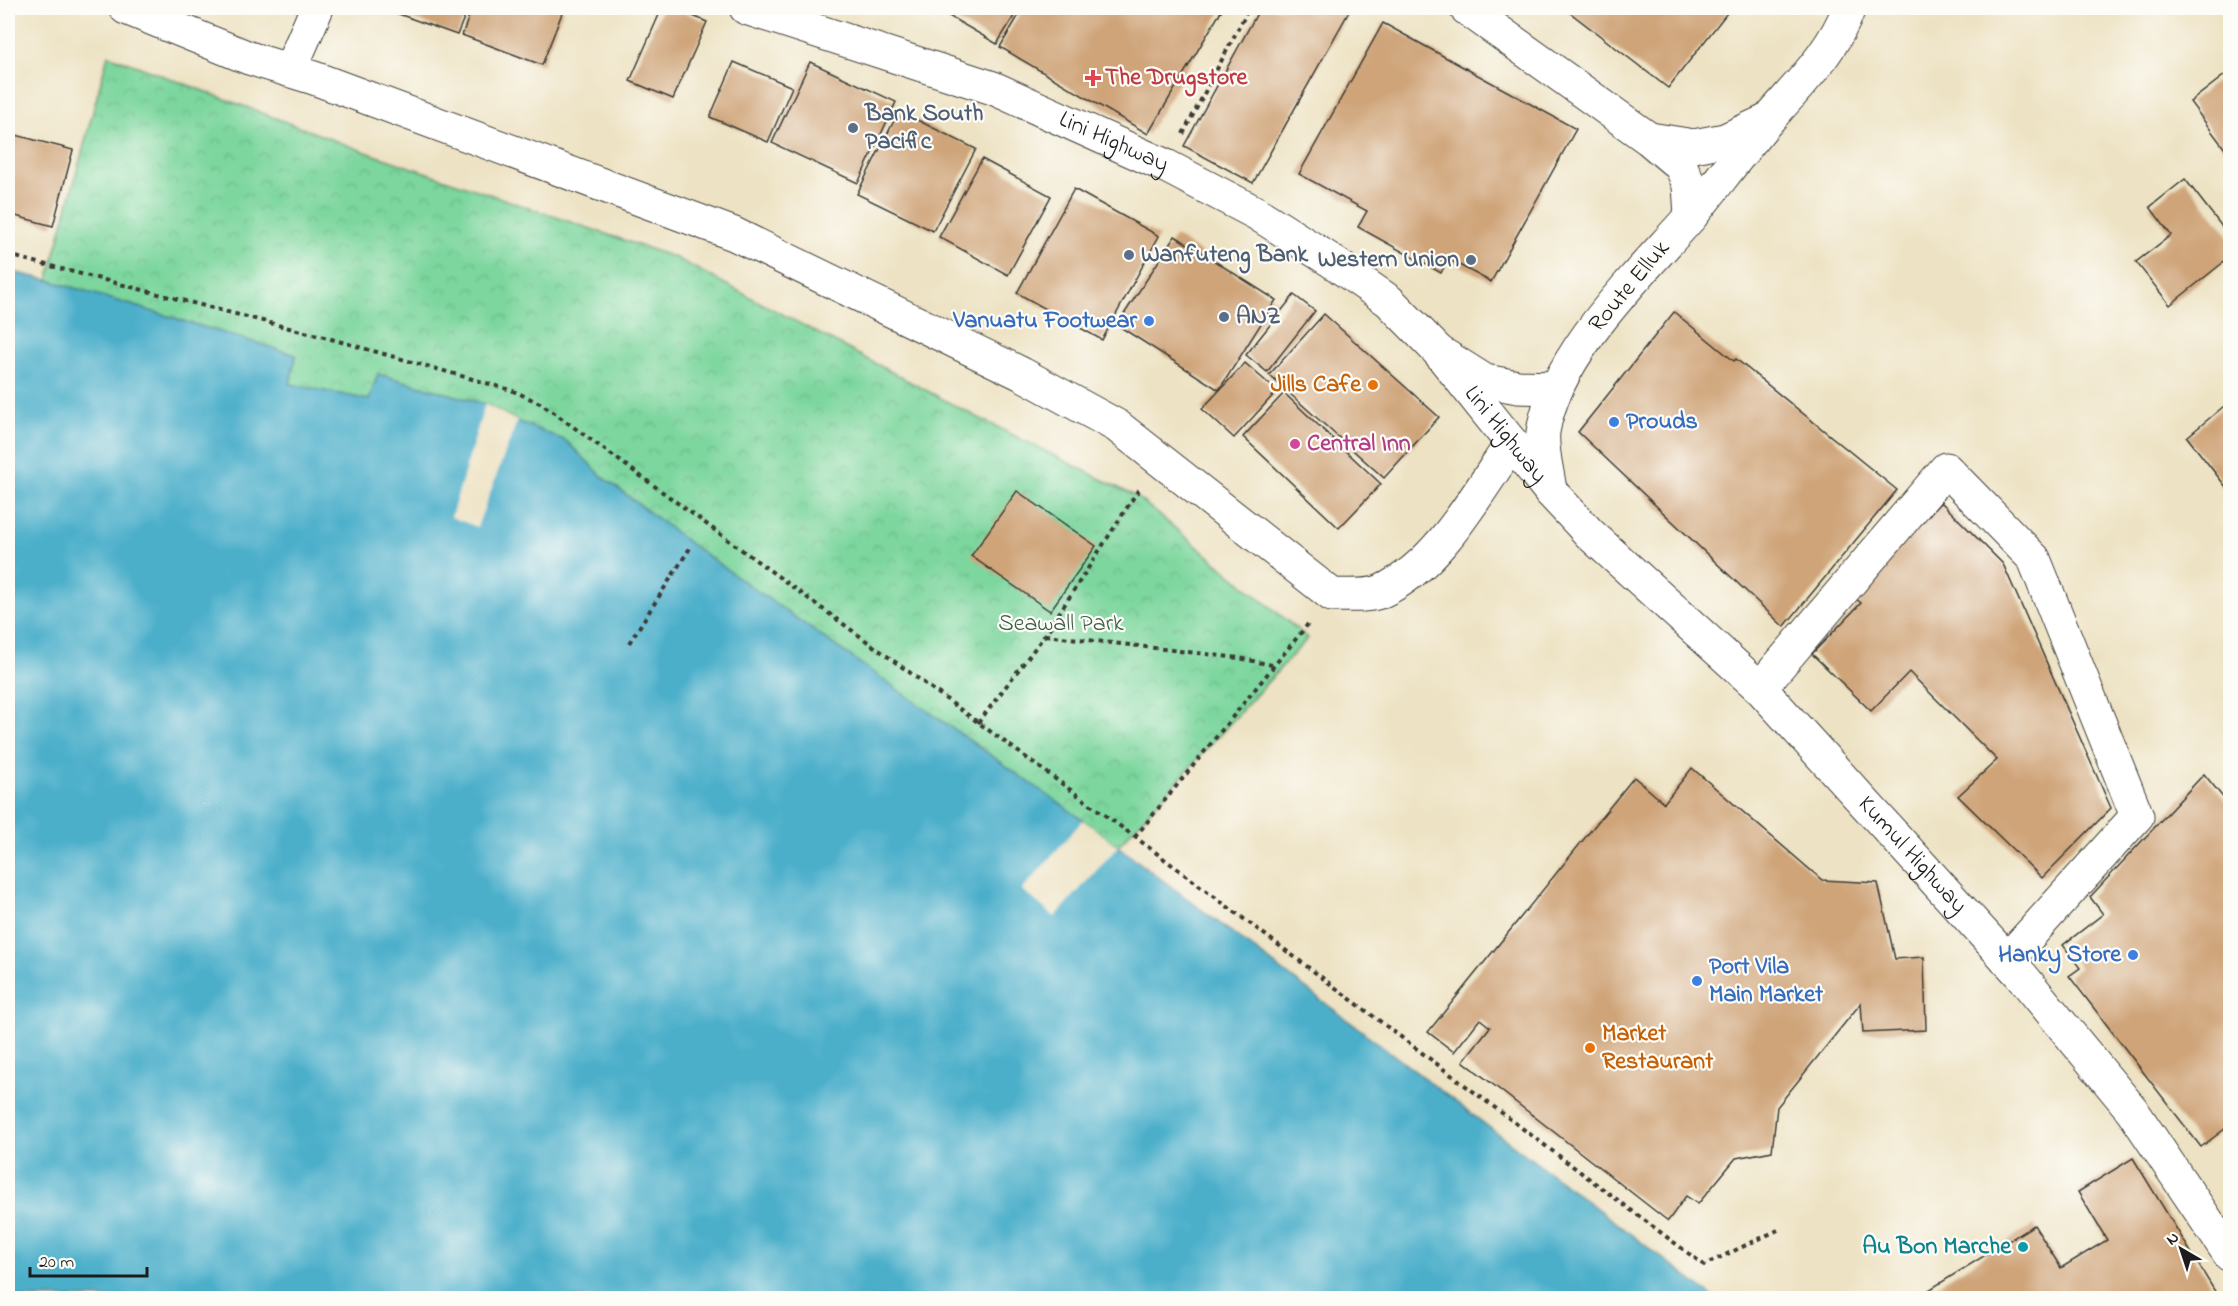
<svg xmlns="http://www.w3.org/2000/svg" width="2238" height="1306" font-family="'Indie Flower',sans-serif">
  <defs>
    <pattern id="park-crowns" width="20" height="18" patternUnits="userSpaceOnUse" patternTransform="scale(1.5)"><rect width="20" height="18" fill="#7cd69d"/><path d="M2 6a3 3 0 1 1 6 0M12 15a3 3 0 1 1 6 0" fill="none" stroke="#6bb787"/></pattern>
  </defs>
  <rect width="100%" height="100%" fill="#fdfcf7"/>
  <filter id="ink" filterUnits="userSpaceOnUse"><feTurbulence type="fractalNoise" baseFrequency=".0167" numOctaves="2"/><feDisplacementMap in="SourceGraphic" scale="12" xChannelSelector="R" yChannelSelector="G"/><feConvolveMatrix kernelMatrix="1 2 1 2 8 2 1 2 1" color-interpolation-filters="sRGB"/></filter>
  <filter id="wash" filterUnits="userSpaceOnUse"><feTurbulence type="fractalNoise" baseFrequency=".008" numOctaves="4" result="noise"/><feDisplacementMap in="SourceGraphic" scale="24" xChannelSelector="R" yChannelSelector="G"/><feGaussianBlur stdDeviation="1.35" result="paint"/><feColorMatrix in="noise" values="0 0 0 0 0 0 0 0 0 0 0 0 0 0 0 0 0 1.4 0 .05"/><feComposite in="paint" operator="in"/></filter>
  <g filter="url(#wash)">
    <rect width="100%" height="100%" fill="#ede2c3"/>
    <path fill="url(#park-crowns)" stroke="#4c795c" stroke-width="1.5" d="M 108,55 L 363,151 L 676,258 L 967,412 L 1137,497 L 1308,638 L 1118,846 L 692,545 L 603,477 L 566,441 L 517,421 L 485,404 L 378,374 L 369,400 L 290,384 L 296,355 L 48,280 Z"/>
    <path fill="#4bafca" stroke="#346673" stroke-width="1.5" d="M 8,271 L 48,280 L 296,355 L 290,384 L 369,400 L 378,374 L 485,404 L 517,421 L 566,441 L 603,477 L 692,545 L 1083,820 L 1715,1298 L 8,1298 Z"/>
    <g fill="#ede2c3">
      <path d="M 485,404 L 517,421 L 477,527 L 451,517 Z"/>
      <path d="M 1083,820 L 1118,846 L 1055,917 L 1022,890 Z"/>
    </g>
    <g id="blocks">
      <g fill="#cfa479">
        <path d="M 382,8 L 468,8 L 457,35 Z"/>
        <path d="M 472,8 L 564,8 L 542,65 L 462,35 Z"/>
        <path d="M 662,8 L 674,8 L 707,22 L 673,99 L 630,81 Z"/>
        <path d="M 935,8 L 1019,8 L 997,44 Z"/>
        <path d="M 1023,8 L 1223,8 L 1148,134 L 1000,47 Z"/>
        <path d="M 1260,8 L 1351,8 L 1253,183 L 1184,146 Z"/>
        <path d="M 1564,8 L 1720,8 L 1727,13 L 1668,88 Z"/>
        <path d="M 1383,23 L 1576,129 L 1491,282 L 1448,259 L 1441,273 L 1358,227 L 1367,211 L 1299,174 Z"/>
        <path d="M 734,62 L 792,87 L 768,142 L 710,117 Z"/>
        <path d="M 810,62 L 896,102 L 858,183 L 772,143 Z"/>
        <path d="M 2230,71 L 2230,156 L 2190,102 Z"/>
        <path d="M 899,111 L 976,149 L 933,231 L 857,194 Z"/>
        <path d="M 8,133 L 73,150 L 53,226 L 8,214 Z"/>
        <path d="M 982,159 L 1051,196 L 1008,275 L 939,237 Z"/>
        <path d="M 2185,179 L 2230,237 L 2230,257 L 2170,305 L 2136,262 L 2171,235 L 2150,207 Z"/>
        <path d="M 1074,189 L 1159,236 L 1102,340 L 1017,293 Z"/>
        <path d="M 1175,236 L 1276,300 L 1219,390 L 1117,325 Z"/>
        <path d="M 1294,295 L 1315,311 L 1267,372 L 1246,355 Z"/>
        <path d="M 1674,312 L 1734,361 L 1736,359 L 1897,490 L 1784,627 L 1578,432 Z"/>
        <path d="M 1324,314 L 1439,417 L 1384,478 L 1269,375 Z"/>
        <path d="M 1245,363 L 1277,391 L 1234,438 L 1202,409 Z"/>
        <path d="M 1284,393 L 1381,484 L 1339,528 L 1243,437 Z"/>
        <path d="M 2230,401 L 2230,492 L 2187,437 Z"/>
        <path d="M 1017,491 L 1096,546 L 1050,611 L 971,556 Z"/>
        <path d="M 1941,502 L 2003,564 L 2111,808 L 2042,878 L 1958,796 L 1997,760 L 1909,672 L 1871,711 L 1812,654 L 1861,603 L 1852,595 Z"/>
        <path d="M 1692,768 L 1822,880 L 1878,883 L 1895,959 L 1924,957 L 1926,1030 L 1863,1033 L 1861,1003 L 1777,1107 L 1772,1151 L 1736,1158 L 1698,1204 L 1686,1196 L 1668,1221 L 1463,1061 L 1490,1027 L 1480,1019 L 1454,1052 L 1428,1032 L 1634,777 L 1664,803 Z"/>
        <path d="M 2204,774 L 2230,806 L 2230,1125 L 2201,1147 L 2069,976 L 2080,968 L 2063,945 L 2103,914 L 2090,897 Z"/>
        <path d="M 2133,1158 L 2219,1298 L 1916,1298 L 2034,1225 L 2061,1268 L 2107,1240 L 2078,1192 Z"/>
      </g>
    </g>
  </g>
  <g filter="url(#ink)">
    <use href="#blocks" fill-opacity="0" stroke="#3b3a35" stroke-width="1.5"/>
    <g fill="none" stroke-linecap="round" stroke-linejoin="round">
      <defs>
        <g id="minor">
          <path d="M 126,8 L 249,58 L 314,78 L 734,234 L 1022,374 L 1117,426 L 1332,595 C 1346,595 1370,597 1382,591 C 1439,565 1477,493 1512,443"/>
          <path id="s1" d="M 746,8 L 993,88 L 1166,166 L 1256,213 L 1330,260 L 1389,301 L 1439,352 L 1485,381 L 1518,387 L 1557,388"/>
          <path d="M 1466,8 L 1649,139 L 1681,166 L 1689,185 L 1691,216 C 1640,274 1555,354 1543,432 C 1541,450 1548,473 1550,491"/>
          <path d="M 290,70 L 317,8"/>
          <path d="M 1650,139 L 1694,146 L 1725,140 L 1764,122"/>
          <path d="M 1691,216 C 1717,184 1742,150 1769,119 C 1799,84 1833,52 1849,8"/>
          <path id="s2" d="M 1439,352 L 1550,491 L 1590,534 L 1760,688 L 2021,975 L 2132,1110 L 2230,1255"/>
          <path d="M 1760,688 L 1946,469 L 2034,559 L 2137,816 L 2007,960"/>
        </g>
      </defs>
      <use href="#minor" stroke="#3b3a35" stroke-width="35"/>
      <g stroke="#3b3a35" stroke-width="4" stroke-dasharray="4.5 4.5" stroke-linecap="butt">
        <path d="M 1183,134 L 1249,8"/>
        <path d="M 8,255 L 324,337 L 511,390 L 542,404 L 1135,837 L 1704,1265 L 1778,1230"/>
        <path d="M 1045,635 L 1239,658 L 1272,665"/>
        <path d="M 629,643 L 692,545"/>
        <path d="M 978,723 L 1045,635 L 1139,489"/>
        <path d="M 1135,837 L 1308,624"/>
      </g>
      <use href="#minor" stroke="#fff" stroke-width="33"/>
    </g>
  </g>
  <path fill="#e0444e" stroke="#fdfcf7" stroke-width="2" d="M1090 69h6v6h6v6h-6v6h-6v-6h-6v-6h6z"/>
  <g fill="#5c6f8a" stroke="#fdfcf7" stroke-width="2">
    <circle cx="853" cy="128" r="6"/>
    <circle cx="1129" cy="255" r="6"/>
    <circle cx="1471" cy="260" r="6"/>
    <circle cx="1224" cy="317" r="6"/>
  </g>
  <g fill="#3f7fe0" stroke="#fdfcf7" stroke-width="2">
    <circle cx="1149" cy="321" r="6"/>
    <circle cx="1614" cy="422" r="6"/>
    <circle cx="2133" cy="955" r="6"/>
    <circle cx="1697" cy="981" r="6"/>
  </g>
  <g fill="#e8710a" stroke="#fdfcf7" stroke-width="2">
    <circle cx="1373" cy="385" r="6"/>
    <circle cx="1590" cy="1048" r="6"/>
  </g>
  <circle fill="#d1479c" stroke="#fdfcf7" stroke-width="2" cx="1295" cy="444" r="6"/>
  <circle fill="#0f9aa8" stroke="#fdfcf7" stroke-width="2" cx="2023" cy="1247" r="6"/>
  <g text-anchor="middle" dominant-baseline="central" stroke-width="4.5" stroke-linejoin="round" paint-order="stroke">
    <g font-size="24" font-weight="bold" fill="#be3a42" stroke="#fdfcf7" text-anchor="start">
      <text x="1105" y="78">The Drugstore</text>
    </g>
    <g font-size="24" font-weight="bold" fill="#4e5e75" stroke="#fdfcf7" text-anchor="start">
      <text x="865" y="114">Bank South<tspan x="865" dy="28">Pacific</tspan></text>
      <text x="1141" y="255">Wanfuteng Bank</text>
      <text x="1459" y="260" text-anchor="end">Western Union</text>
      <text x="1236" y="317">ANZ</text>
    </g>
    <g font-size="24" fill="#1c1c1c" stroke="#fdfcf7">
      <text stroke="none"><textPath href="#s1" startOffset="392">Lini Highway</textPath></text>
      <text transform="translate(1630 287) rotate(-50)">Route Elluk</text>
      <text stroke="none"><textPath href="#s2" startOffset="106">Lini Highway</textPath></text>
      <text stroke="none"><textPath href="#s2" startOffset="692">Kumul Highway</textPath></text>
    </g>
    <g font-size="24" font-weight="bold" fill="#366cbe" stroke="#fdfcf7" text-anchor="end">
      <text x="1137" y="321">Vanuatu Footwear</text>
      <text x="1626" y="422" text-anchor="start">Prouds</text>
      <text x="2121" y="955">Hanky Store</text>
      <text x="1709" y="967" text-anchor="start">Port Vila<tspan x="1709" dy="28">Main Market</tspan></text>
    </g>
    <g font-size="24" font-weight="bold" fill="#c56008" stroke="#fdfcf7" text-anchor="end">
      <text x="1361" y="385">Jills Cafe</text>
      <text x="1602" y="1034" text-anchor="start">Market<tspan x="1602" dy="28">Restaurant</tspan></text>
    </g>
    <g font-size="24" font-weight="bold" fill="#b23c85" stroke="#fdfcf7" text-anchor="start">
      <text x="1307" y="444">Central Inn</text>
    </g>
    <g font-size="24" fill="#3e5d49" stroke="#fdfcf7">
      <text x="1061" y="624">Seawall Park</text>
    </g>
    <g font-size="24" font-weight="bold" fill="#0d838f" stroke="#fdfcf7" text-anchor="end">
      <text x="2011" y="1247">Au Bon Marche</text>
    </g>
  </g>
  <rect width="2238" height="1306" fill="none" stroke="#fdfcf7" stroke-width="30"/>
  <g transform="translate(2181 1249) rotate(321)" stroke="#fdfcf7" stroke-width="4.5" paint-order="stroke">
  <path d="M0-4.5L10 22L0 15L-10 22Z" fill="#1c1c1c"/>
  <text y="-9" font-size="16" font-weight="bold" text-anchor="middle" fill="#1c1c1c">N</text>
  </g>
  <path d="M30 1267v9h117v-9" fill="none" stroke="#1c1c1c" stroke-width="3"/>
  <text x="39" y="1267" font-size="18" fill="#1c1c1c" stroke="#fdfcf7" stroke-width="4.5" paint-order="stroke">20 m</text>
</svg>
